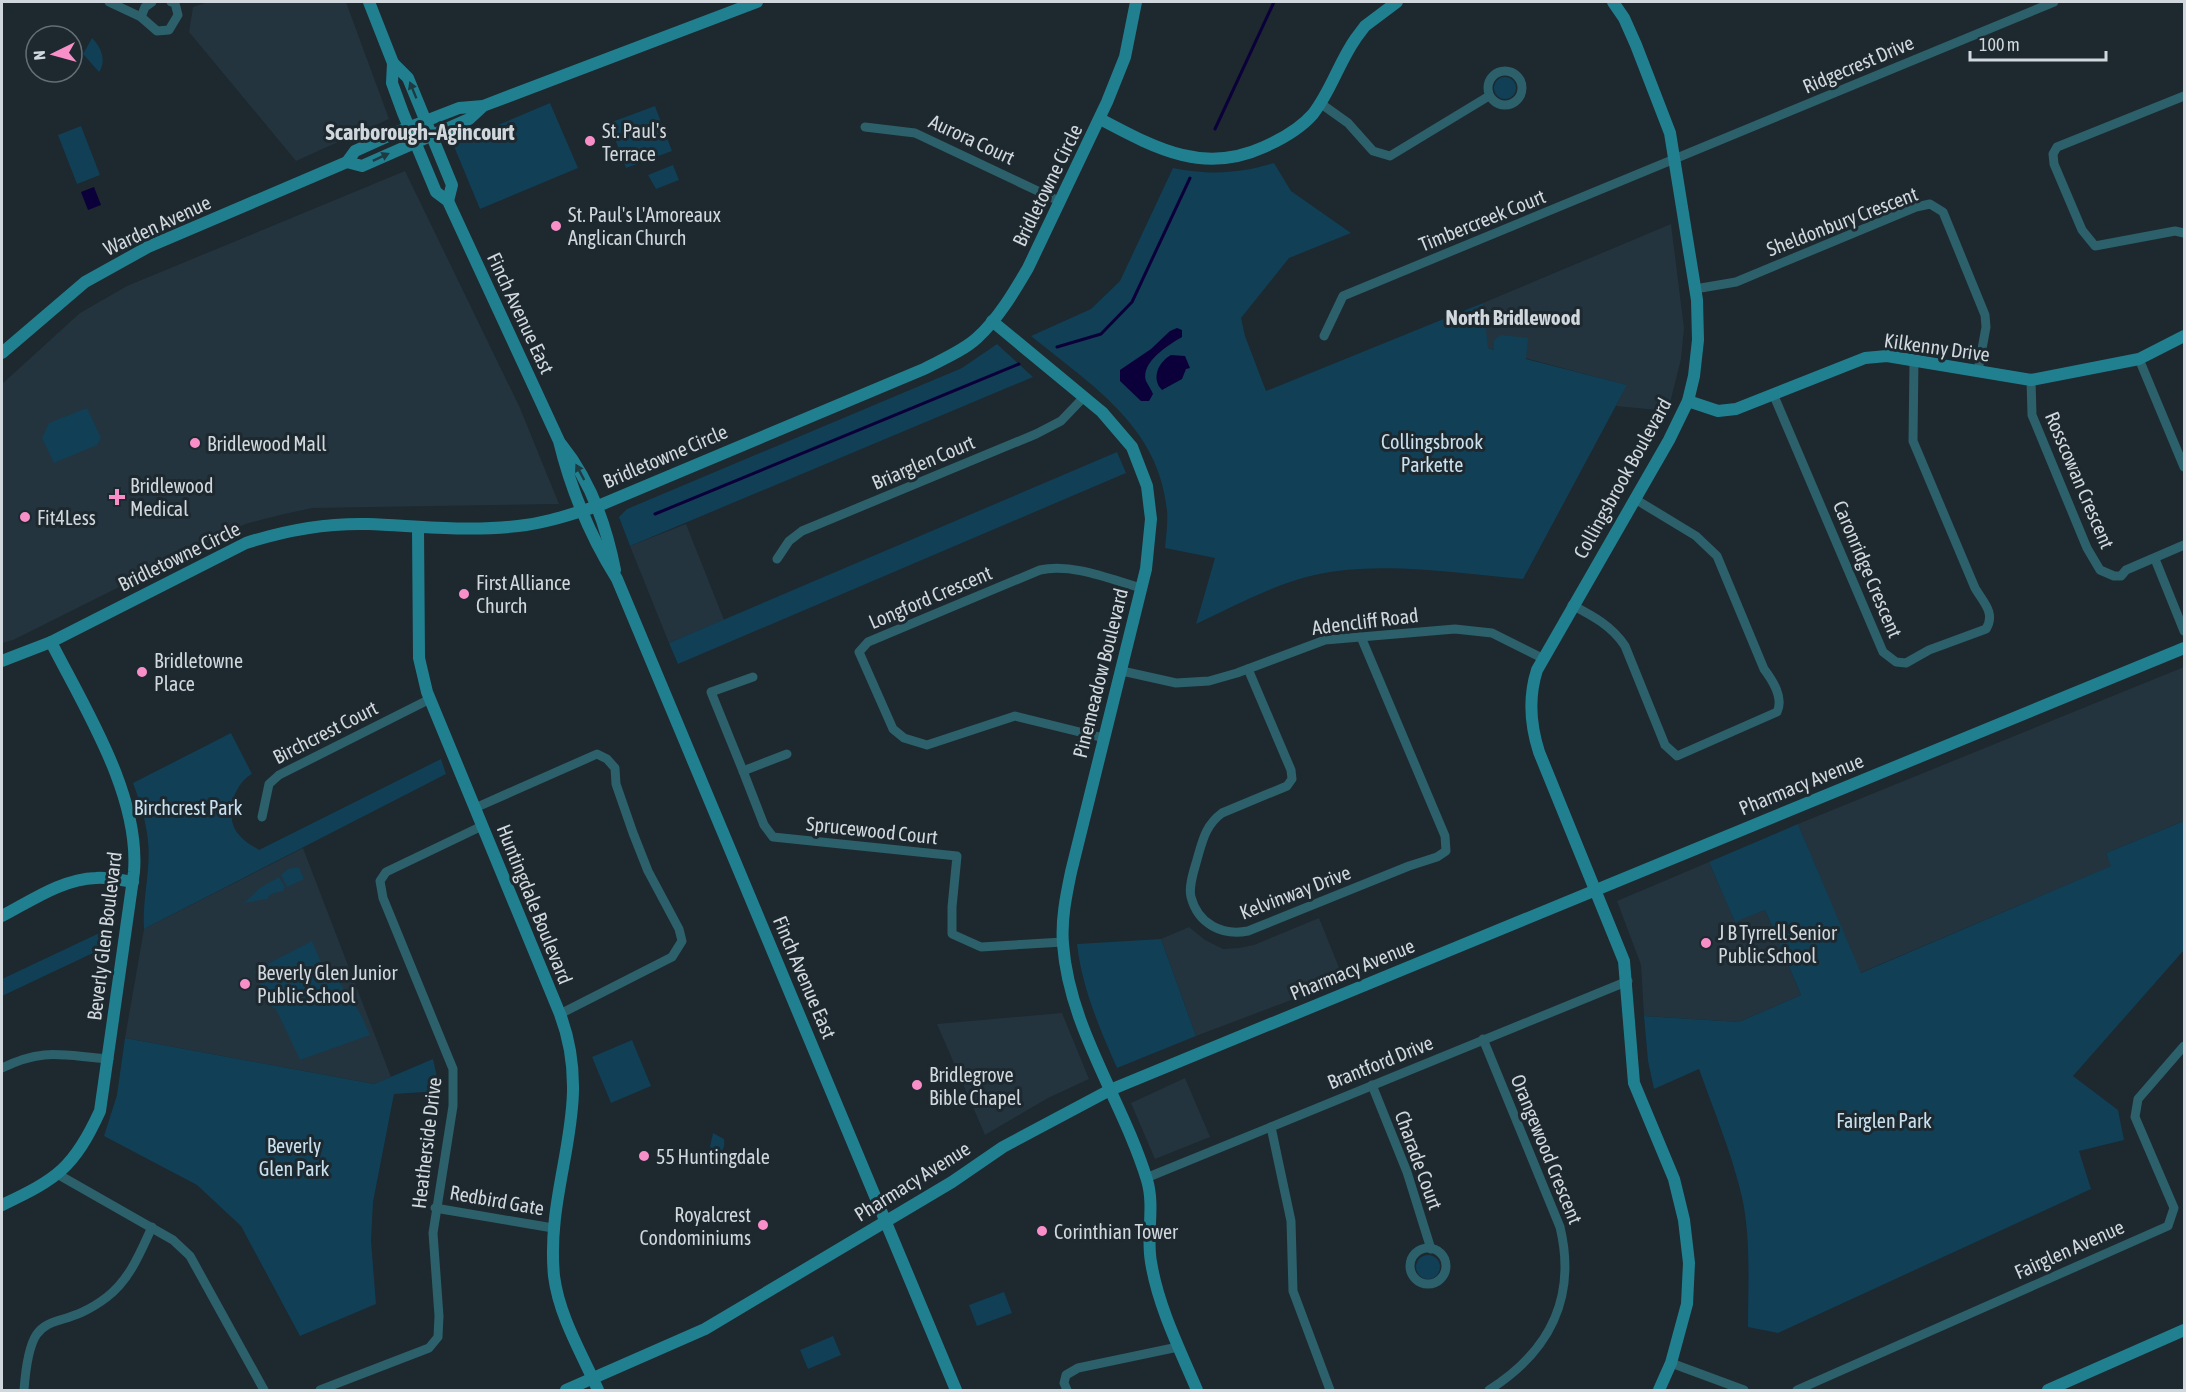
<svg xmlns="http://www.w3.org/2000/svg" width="2186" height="1392" font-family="'Asap Condensed',sans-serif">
  <rect width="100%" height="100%" fill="#1d282f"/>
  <g fill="#23343e">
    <path d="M 208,2 L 346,2 L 389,119 L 296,161 L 189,32 L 193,7 Z"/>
    <path d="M 405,171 L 520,408 L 559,504 L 312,508 L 280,515 L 245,524 L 13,640 L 2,643 L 2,384 L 80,313 L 127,286 Z"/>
    <path d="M 1671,224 L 1684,328 L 1681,359 L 1668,411 L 1616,406 L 1626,385 L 1487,348 L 1483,303 Z"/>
    <path d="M 686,524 L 724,620 L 669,643 L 630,546 Z"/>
    <path d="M 2184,667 L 2184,821 L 2106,853 L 2112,866 L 1860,973 L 1798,824 Z"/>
    <path d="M 303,848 L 391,1077 L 374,1084 L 125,1038 L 144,929 Z"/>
    <path d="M 1709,862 L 1735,921 L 1765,910 L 1801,995 L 1739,1022 L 1644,1016 L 1641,965 L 1617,901 Z"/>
    <path d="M 1319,918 L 1344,980 L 1196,1036 L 1161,939 L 1189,927 L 1205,940 L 1223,949 L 1239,948 L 1254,945 Z"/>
    <path d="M 1062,1013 L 1089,1079 L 1048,1098 L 985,1135 L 937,1024 Z"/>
    <path d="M 1185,1078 L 1210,1137 L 1155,1159 L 1131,1103 Z"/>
  </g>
  <g fill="#113f55">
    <path d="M 92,38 C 101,47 107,61 99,72 L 83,54 Z"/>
    <circle cx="1505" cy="88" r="11"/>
    <path d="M 550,103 L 578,168 L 480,209 L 453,144 Z"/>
    <path d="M 655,106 L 672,151 L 626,168 L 609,123 Z"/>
    <path d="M 81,126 L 100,175 L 77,184 L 58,135 Z"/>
    <path d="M 1274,163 L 1291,191 L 1351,233 L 1289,258 L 1241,318 L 1245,336 L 1266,391 L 1483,303 L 1488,348 L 1494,350 L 1494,340 L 1501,335 L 1528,338 L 1526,359 L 1627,385 L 1523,579 C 1450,573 1364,557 1293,581 C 1260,592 1228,609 1196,624 L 1215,558 L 1165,548 C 1166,536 1168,523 1167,511 C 1159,426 1091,385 1031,336 L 1091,309 L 1120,281 L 1173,168 C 1208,175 1239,174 1274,163 Z"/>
    <path d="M 673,165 L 679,180 L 656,189 L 648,175 Z"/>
    <path d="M 997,344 L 1033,377 L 630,546 L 619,517 L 627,509 L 962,368 Z"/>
    <path d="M 87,408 L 101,438 L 97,445 L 54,463 L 42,438 L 49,423 Z"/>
    <path d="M 1117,452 L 1126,473 L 678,664 L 669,643 Z"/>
    <path d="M 231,733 L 252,774 C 233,784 223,819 240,836 C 245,842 253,846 259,850 L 441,759 L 446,774 L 144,929 C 142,899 151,871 148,841 C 146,821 140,802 133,783 Z"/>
    <path d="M 2184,821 L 2184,950 L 2073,1076 L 2118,1110 L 2124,1140 L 2079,1151 L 2091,1189 L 1778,1333 L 1748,1327 C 1748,1285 1751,1239 1742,1197 C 1732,1154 1714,1111 1699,1069 L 1654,1089 L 1648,1061 L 1644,1016 L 1739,1022 L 1801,995 L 1765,910 L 1735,922 L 1709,862 L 1798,824 L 1861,973 L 2111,866 L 2106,853 Z"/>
    <path d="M 299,867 L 304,879 L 287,887 L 281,875 L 288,869 Z"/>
    <path d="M 279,877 L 285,887 L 283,891 L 271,894 L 267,899 L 244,903 L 260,888 Z"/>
    <path d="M 110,928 L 110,945 L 2,996 L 2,979 Z"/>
    <path d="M 1161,939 L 1196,1036 L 1117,1068 C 1099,1027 1082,988 1077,944 Z"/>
    <path d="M 312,941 L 329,981 L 339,982 L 360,1013 L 370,1035 L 300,1060 L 276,1009 L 270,1006 L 254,971 Z"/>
    <path d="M 125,1038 L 374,1084 L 433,1059 L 440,1091 L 394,1094 L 373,1202 L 371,1241 L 376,1304 L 300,1336 L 241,1226 L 197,1185 L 104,1136 L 117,1095 Z"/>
    <path d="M 632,1040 L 651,1086 L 611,1103 L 592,1057 Z"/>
    <path d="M 713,1133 L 724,1139 C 726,1153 718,1154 707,1160 Z"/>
    <circle cx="1428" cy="1267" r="12"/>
    <path d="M 1004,1292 L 1012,1313 L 977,1326 L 969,1305 Z"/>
    <path d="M 833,1336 L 841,1355 L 808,1369 L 800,1350 Z"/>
  </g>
  <g fill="#0b0039">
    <path d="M 94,187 L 101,205 L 88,210 L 81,192 Z"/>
    <path d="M 1177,328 L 1182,330 L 1182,337 C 1170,344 1140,362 1146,381 C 1148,385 1151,389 1153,394 L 1149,401 L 1141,401 L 1120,381 L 1120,370 L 1151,349 L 1170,331 Z"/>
    <path d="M 1171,355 L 1185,356 L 1190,368 L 1186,369 L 1182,379 L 1162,390 C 1151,379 1158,362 1171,355 Z"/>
  </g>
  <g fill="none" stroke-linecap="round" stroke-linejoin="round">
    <g stroke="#0b0039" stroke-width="3">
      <path d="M 1215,129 L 1274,2"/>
      <path d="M 1057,347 L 1101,334 L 1132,302 L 1190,178"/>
      <path d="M 655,514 L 1019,364"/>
    </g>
    <g stroke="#2c606a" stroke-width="9">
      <path d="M 109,2 L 141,17 L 157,31 L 169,30 L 178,15 L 175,3 L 171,2"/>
      <path d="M 141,17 L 145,7 L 152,2"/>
      <circle cx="1505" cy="88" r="17"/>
      <path d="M 2184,96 L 2057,147 L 2053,154 L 2054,164 L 2082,230 L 2095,246 L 2175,231 L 2184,233"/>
      <path d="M 1320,103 L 1348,123 L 1373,151 L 1390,156 L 1489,96"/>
      <path d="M 865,127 L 915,133 L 1059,201"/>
      <path d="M 1695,289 L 1736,282 L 1916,207 L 1930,204 L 1943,212 L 1985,315 L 1986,327 L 1978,371"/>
      <path d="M 1324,336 L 1343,296 L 2054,2"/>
      <path d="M 2139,359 L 2184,467"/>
      <path d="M 2031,380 L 2032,415 L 2087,548 L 2100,570 L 2114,576 L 2121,576 L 2126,570 L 2184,545"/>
      <path d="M 1774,396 L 1883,652 L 1896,662 L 1906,663 L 1929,650 L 1986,629 C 1996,613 1983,602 1975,588 L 1913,441 L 1914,360"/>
      <path d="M 777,559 L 789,541 L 802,531 L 1036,434 L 1061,421 L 1084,397"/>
      <path d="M 2155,559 L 2184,631"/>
      <path d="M 1572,605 C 1593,616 1612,626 1625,646 L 1665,745 L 1677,756 L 1777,712 C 1784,698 1773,681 1764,669 L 1717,556 L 1696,536 L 1635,499"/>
      <path d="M 1248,669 L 1291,770 L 1292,779 L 1287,786 L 1222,813 C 1206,825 1203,839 1198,856 C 1195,868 1188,885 1191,897 C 1198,924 1222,936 1248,931 L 1409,866 L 1437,857 L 1446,851 L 1445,836 L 1361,637"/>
      <path d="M 1122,671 L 1176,683 L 1209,681 L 1237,673 L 1325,640 L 1455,629 L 1492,633 L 1542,658"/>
      <path d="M 1104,738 L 1015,716 L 927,745 L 904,738 L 893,729 L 859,652 L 868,642 L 1040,570 C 1072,563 1110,579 1141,588"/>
      <path d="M 787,754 L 743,771 L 764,825 L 773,837 L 957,856 L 952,907 L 952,934 L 981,947 L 1063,942"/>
      <path d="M 743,771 L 711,692 L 753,677"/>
      <path d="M 475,808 L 597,754 L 607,759 L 615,768 L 616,784 L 633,833 L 648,871 L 679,929 L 682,941 L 672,957 L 560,1014"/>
      <path d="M 262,817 L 269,784 L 279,775 L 430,699"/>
      <path d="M 1483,1039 L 1560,1227 C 1577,1298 1549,1352 1489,1390"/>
      <path d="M 2,1068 C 45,1047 63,1056 109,1059"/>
      <path d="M 1372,1085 L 1407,1172 L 1431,1249"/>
      <path d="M 1271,1127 L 1291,1221 L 1293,1291 L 1330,1390"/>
      <path d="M 59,1175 L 173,1240 L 190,1256 L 264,1390"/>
      <path d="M 1146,1178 L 1628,981"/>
      <path d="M 435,1208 L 553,1228"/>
      <circle cx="1428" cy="1266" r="18"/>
      <path d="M 1671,1363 L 1744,1390"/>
      <path d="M 24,1390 C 31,1298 54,1338 107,1297 C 130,1279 140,1253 152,1227"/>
      <path d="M 320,1390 L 429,1348 L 438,1337 L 439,1316 L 433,1233 L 453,1106 L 453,1069 L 383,898 L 380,881 L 386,872 L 482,826"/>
      <path d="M 1067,1390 L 1064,1383 L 1066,1375 L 1078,1368 L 1178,1347"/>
      <path d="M 1797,1390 L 2168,1226 L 2174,1208 L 2135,1117 L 2138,1099 L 2184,1046"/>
    </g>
    <g stroke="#218090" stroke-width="12">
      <path d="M 369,2 L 393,63 L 392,83 L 403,113 L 436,192 L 448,201 L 559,441 C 571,490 590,536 617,579 L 956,1390"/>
      <path d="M 1613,2 L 1624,18 L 1636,45 L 1670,133 L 1697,300 L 1698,340 L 1694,376 L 1688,401 L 1669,440 L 1537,670 C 1528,698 1530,724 1539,752 L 1624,961 L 1634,1083 L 1674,1179 L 1684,1220 L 1689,1263 L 1687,1304 L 1671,1363 L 1659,1390"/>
      <path d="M 393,63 L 408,78 L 452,185 L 448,201"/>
      <path d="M 1100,119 C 1155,148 1203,175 1264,147 C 1282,139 1300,129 1313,114 C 1331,91 1339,62 1356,38 L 1365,26 L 1397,2"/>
      <path d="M 347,162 L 362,166 L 469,119 L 483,106"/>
      <path d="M 992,321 L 1102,412 L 1132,447 L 1147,486 L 1151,519 L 1146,569 L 1071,872 C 1066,896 1061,920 1063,944 C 1069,1028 1123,1101 1147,1180 C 1155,1207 1146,1235 1151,1262 C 1158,1306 1180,1350 1197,1390"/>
      <path d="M 2,353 L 85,282 L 148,247 L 347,162 L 355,151 L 397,132 L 459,108 L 483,106 L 757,2"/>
      <path d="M 1688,401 L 1718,411 L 1736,409 L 1865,358 L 1887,356 L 2031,380 L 2139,359 L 2184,336"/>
      <path d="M 561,444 C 591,481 606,524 615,570"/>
      <path d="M 418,527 L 419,658 L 427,692 L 560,1014 C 596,1109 545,1181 554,1276 C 559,1316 582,1354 598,1390"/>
      <path d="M 2,661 L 51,642 L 246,543 C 286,530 326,523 368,524 C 418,526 468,532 518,526 C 547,523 571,514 598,506 L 924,369 C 941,360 963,351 977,338 C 998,319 1014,292 1028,268 L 1107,102 L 1125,57 L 1136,2"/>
      <path d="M 2,916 C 31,901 62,879 96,878 C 108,877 121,880 133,882"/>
      <path d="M 2,1205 C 57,1179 74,1168 100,1111 L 134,872 C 140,795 85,709 51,642"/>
      <path d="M 566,1390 L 705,1329 L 952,1182 L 1003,1147 L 1110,1090 L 2184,648"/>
      <path d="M 2048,1390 L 2184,1330"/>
    </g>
  </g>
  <defs><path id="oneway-solid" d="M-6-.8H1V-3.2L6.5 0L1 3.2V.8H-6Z" transform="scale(1.5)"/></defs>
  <g fill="#1e3a42">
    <use href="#oneway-solid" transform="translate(413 90) rotate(-112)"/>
    <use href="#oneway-solid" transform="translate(381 157) rotate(-25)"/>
    <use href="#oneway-solid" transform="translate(580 472) rotate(-118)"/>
  </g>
  <g fill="#f98fc9" stroke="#1d282f" stroke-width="2">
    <circle cx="590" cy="141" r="6"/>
    <circle cx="556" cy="226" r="6"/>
    <circle cx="195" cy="443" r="6"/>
    <path d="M114 488h6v6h6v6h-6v6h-6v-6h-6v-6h6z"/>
    <circle cx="25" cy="517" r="6"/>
    <circle cx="464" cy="594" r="6"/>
    <circle cx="142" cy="672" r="6"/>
    <circle cx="1706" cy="943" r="6"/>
    <circle cx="245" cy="984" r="6"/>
    <circle cx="917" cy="1085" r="6"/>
    <circle cx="644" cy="1156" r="6"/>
    <circle cx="763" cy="1225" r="6"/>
    <circle cx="1042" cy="1231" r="6"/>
  </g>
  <g text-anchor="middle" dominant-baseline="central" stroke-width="6" stroke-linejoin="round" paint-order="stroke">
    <g font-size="20" fill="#d1d8dd" stroke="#1d282f">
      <text transform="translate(1858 64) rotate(-23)">Ridgecrest Drive</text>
      <text transform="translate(972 139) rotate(25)">Aurora Court</text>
      <text transform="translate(1047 185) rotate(-64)">Bridletowne Circle</text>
      <text transform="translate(1482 220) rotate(-22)">Timbercreek Court</text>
      <text transform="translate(1842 221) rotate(-21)">Sheldonbury Crescent</text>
      <text transform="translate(157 225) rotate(-25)">Warden Avenue</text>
      <text transform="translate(521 313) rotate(65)">Finch Avenue East</text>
      <text transform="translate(1937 347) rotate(8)">Kilkenny Drive</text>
      <text transform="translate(665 456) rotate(-23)">Bridletowne Circle</text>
      <text transform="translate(923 462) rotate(-23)">Briarglen Court</text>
      <text transform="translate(1622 478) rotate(-61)">Collingsbrook Boulevard</text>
      <text transform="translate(2080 480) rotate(67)">Rosscowan Crescent</text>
      <text transform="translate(179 556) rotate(-26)">Bridletowne Circle</text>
      <text transform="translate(1868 569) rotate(67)">Caronridge Crescent</text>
      <text transform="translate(930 597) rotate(-23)">Longford Crescent</text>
      <text transform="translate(1365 621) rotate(-7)">Adencliff Road</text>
      <text transform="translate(1100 673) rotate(-76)">Pinemeadow Boulevard</text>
      <text transform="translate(325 732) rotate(-27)">Birchcrest Court</text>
      <text transform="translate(1801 784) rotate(-22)">Pharmacy Avenue</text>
      <text transform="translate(872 830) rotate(6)">Sprucewood Court</text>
      <text transform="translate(1295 892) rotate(-21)">Kelvinway Drive</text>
      <text transform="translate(535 904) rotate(68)">Huntingdale Boulevard</text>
      <text transform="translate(104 936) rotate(-83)">Beverly Glen Boulevard</text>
      <text transform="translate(1352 969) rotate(-22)">Pharmacy Avenue</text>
      <text transform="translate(805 977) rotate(67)">Finch Avenue East</text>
      <text transform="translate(1380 1062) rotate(-22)">Brantford Drive</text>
      <text transform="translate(426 1143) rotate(-83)">Heatherside Drive</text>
      <text transform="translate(1547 1149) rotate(68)">Orangewood Crescent</text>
      <text transform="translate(1419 1160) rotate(70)">Charade Court</text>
      <text transform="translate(912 1181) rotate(-32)">Pharmacy Avenue</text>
      <text transform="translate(497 1200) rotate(10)">Redbird Gate</text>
      <text transform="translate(2069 1249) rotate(-24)">Fairglen Avenue</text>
    </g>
    <g font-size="20" fill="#d1d8dd" stroke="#1d282f" text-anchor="start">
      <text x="602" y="130">St. Paul's<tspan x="602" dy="23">Terrace</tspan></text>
      <text x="568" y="214">St. Paul's L'Amoreaux<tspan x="568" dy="23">Anglican Church</tspan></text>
      <text x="207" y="443">Bridlewood Mall</text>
      <text x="130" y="485">Bridlewood<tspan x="130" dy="23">Medical</tspan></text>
      <text x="37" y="517">Fit4Less</text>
      <text x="476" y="582">First Alliance<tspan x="476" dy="23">Church</tspan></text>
      <text x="154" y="660">Bridletowne<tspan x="154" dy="23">Place</tspan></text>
      <text x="1718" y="932">J B Tyrrell Senior<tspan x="1718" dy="23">Public School</tspan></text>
      <text x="257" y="972">Beverly Glen Junior<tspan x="257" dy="23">Public School</tspan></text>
      <text x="929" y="1074">Bridlegrove<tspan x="929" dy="23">Bible Chapel</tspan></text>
      <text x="656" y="1156">55 Huntingdale</text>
      <text x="751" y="1214" text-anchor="end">Royalcrest<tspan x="751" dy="23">Condominiums</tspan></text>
      <text x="1054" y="1231">Corinthian Tower</text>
    </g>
    <g font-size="20" fill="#c9e1ef" stroke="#1d282f">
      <text x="1432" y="441">Collingsbrook<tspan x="1432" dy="23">Parkette</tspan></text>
      <text x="188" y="807">Birchcrest Park</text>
      <text x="1884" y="1120">Fairglen Park</text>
      <text x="294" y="1145">Beverly<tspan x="294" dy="23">Glen Park</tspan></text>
    </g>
    <g font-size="21" font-weight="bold" fill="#d1d8dd" stroke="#1d282f">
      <text x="1513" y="317">North Bridlewood</text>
    </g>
    <g font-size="22" font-weight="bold" fill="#d1d8dd" stroke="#1d282f">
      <text x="420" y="132">Scarborough–Agincourt</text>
    </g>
  </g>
  <rect width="2186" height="1392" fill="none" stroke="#d1d8dd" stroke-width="6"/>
  <g transform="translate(54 54) rotate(265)"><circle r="28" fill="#1d282f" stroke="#656e75" stroke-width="1.5"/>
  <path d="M0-4.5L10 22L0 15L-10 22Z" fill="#f98fc9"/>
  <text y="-9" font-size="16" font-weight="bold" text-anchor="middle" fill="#d1d8dd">N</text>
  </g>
  <path d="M1970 51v9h136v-9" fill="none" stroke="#d1d8dd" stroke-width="3"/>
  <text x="1979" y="51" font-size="18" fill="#d1d8dd" stroke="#1d282f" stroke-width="4.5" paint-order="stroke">100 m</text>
</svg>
